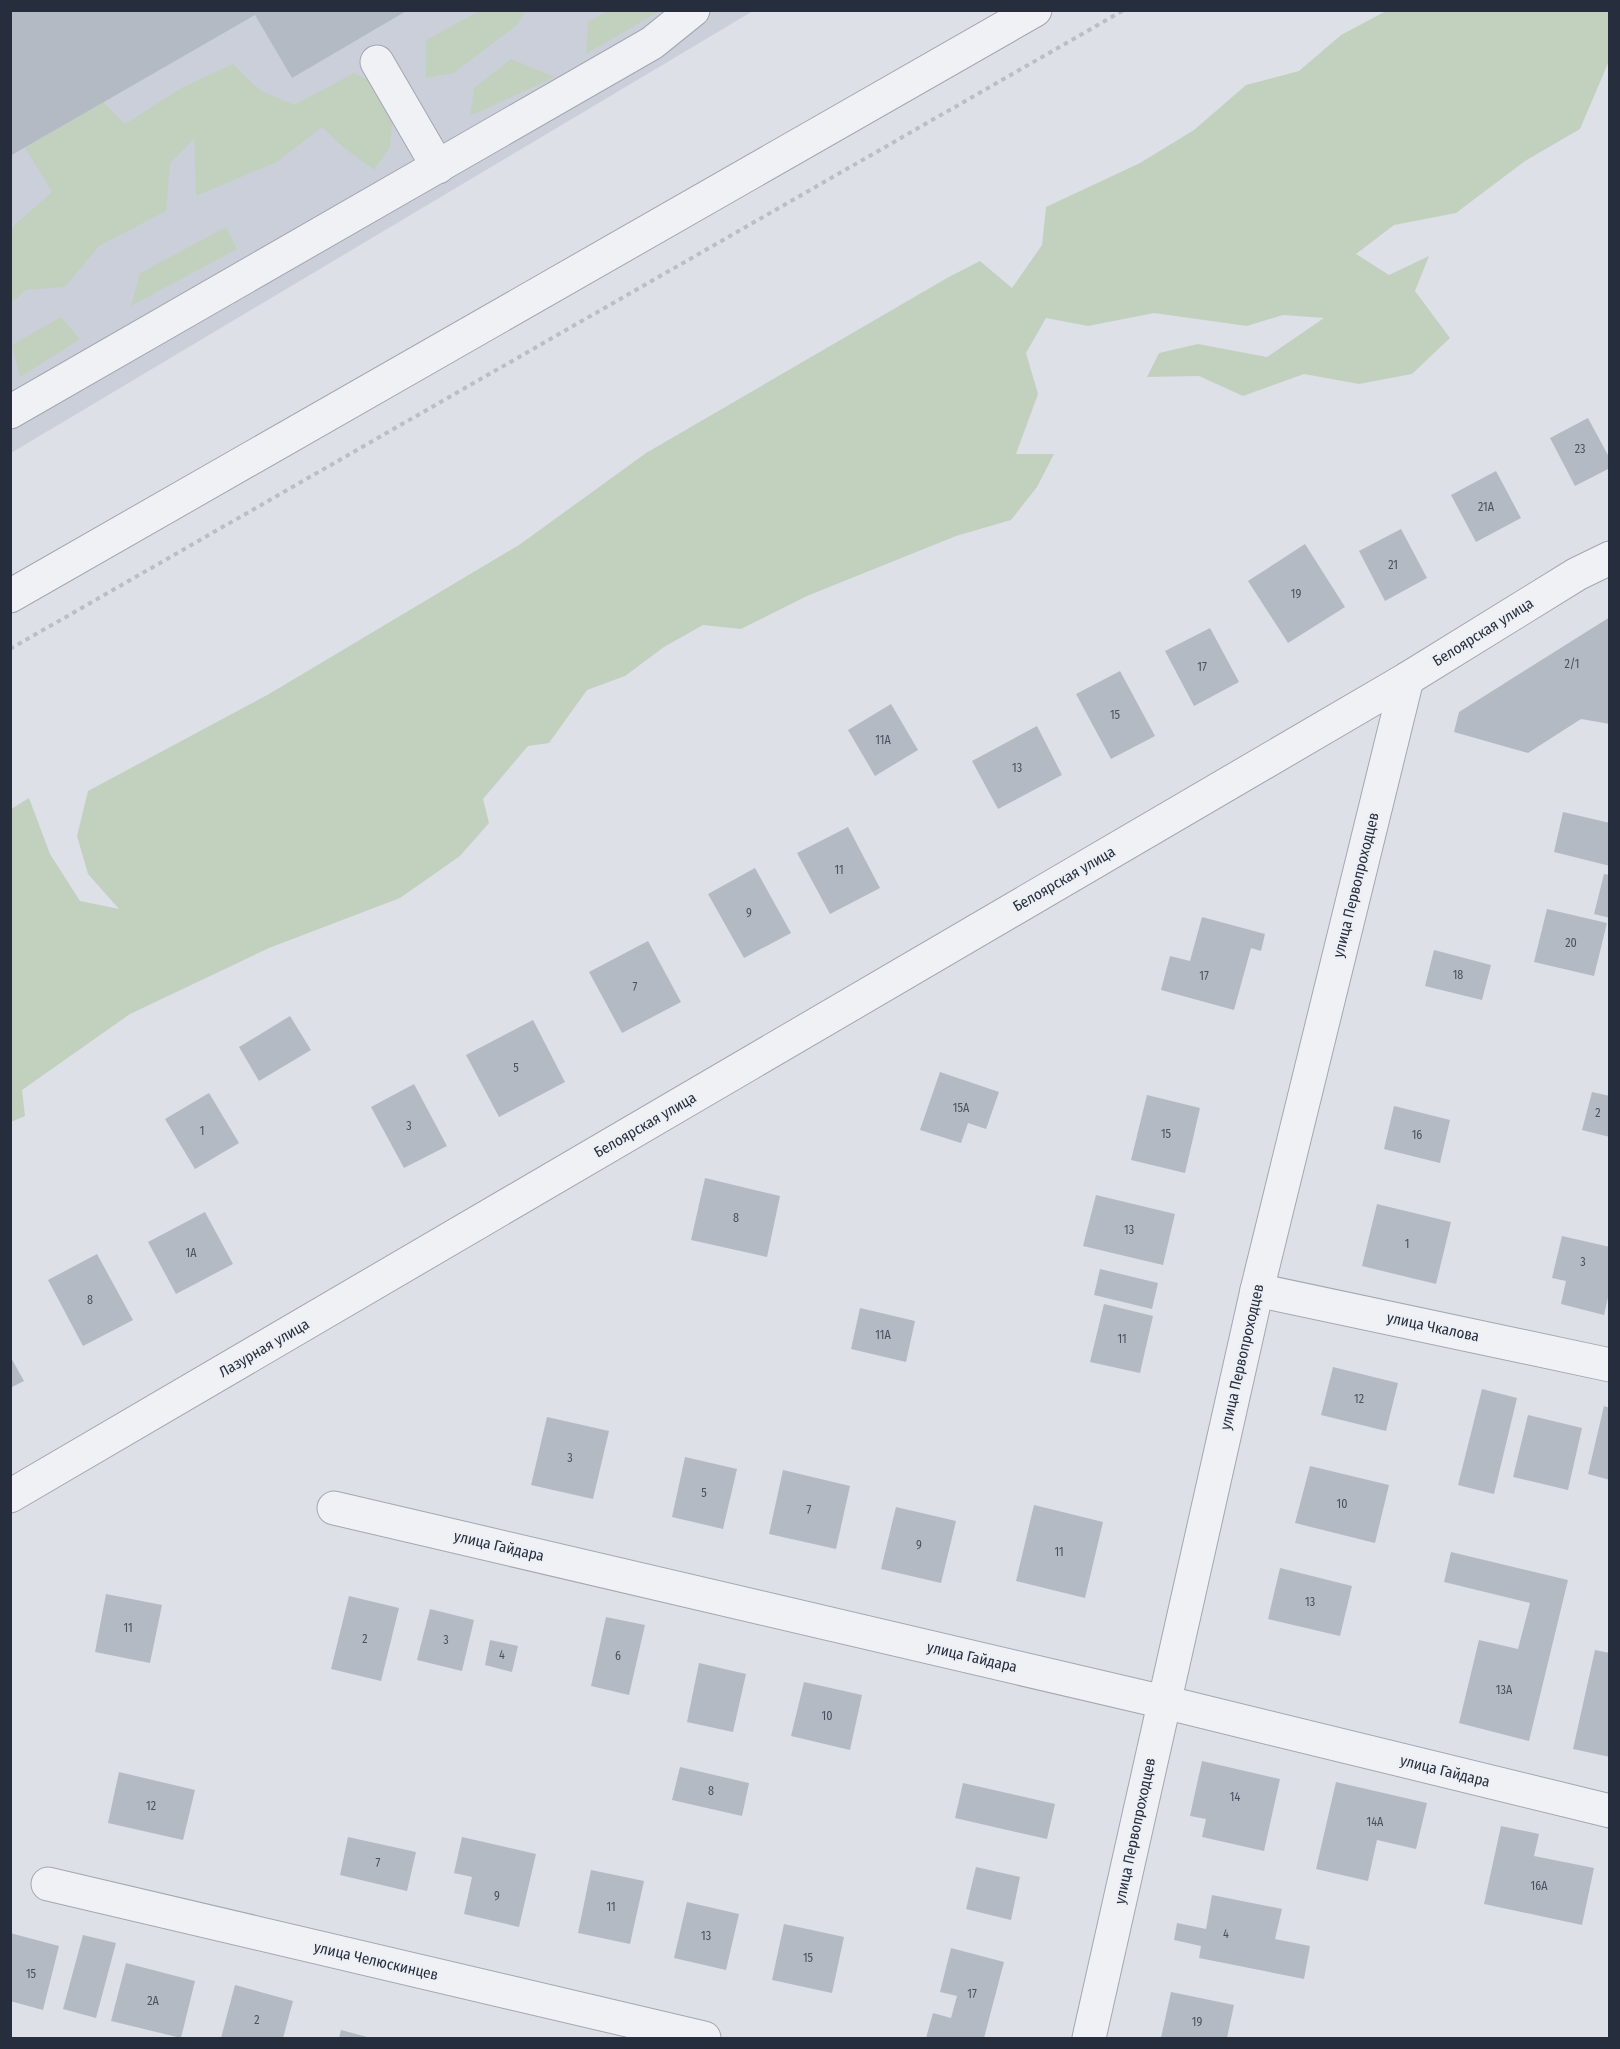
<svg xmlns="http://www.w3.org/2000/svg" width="1620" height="2049" font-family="'Fira Sans Condensed',sans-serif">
  <rect width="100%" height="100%" fill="#dde0e7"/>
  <path fill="#cbcfd9" d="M 11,10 L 753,11 L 11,453 Z"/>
  <g fill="#c2d1be">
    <path d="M 479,11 L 526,11 L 518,24 L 454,73 L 426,78 L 426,40 Z"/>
    <path d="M 607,11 L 607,10 L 660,11 L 586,54 L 588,22 Z"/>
    <path d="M 1386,11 L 1609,11 L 1609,61 L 1580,129 L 1525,161 L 1456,213 L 1394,225 L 1356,254 L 1389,275 L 1429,256 L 1415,291 L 1450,338 L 1412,374 L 1359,384 L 1304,374 L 1243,396 L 1199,376 L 1147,377 L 1159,353 L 1198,344 L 1267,357 L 1324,318 L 1283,315 L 1247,326 L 1154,313 L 1088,326 L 1046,318 L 1026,353 L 1038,394 L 1016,454 L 1054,454 L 1037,487 L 1011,520 L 956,536 L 807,596 L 741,629 L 703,625 L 664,647 L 625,676 L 587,690 L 549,743 L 528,746 L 483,799 L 489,823 L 460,856 L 400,898 L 269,948 L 130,1014 L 22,1090 L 25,1116 L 11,1122 L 11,809 L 29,798 L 50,854 L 80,901 L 119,909 L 88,874 L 77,836 L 88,791 L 269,694 L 519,545 L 646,453 L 947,278 L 980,261 L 1012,288 L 1042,245 L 1046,207 L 1140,163 L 1194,130 L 1246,85 L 1299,71 L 1341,35 Z"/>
    <path d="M 511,59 L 555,77 L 470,116 L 474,88 Z"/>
    <path d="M 233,64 L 260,90 L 294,105 L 354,73 L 395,92 L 390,147 L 374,170 L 344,148 L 322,127 L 277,162 L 196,196 L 194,139 L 170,163 L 166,211 L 99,246 L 65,287 L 26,290 L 11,303 L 10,229 L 52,192 L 25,148 L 103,102 L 125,124 L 183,87 Z"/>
    <path d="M 226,227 L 237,249 L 131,306 L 140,273 Z"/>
    <path d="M 61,317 L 80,339 L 20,377 L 12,345 Z"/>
  </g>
  <g fill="#b4bac3">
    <path d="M 10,10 L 408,10 L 292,78 L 255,15 L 10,156 Z"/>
    <path d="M 1588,418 L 1610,459 L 1610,468 L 1575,486 L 1550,438 Z"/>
    <path d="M 1496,471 L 1521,518 L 1476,542 L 1451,495 Z"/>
    <path d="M 1401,529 L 1427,578 L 1385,601 L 1359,551 Z"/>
    <path d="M 1305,544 L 1345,607 L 1288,643 L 1248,581 Z"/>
    <path d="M 1610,617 L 1610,724 L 1581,719 L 1528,753 L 1454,732 L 1459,712 Z"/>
    <path d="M 1210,628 L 1239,682 L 1194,706 L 1165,651 Z"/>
    <path d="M 1120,671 L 1155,736 L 1111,759 L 1076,694 Z"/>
    <path d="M 891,704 L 918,750 L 875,776 L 848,730 Z"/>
    <path d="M 1037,726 L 1062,775 L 998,809 L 972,761 Z"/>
    <path d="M 1563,812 L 1610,823 L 1610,866 L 1554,852 Z"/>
    <path d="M 848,827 L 880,888 L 830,914 L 797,853 Z"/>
    <path d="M 755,868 L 791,933 L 744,958 L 708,894 Z"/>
    <path d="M 1604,874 L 1610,875 L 1610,918 L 1594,914 Z"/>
    <path d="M 1547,909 L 1607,923 L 1594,976 L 1534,962 Z"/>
    <path d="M 1202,917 L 1265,934 L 1261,951 L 1251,948 L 1234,1010 L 1161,990 L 1170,956 L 1190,961 Z"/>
    <path d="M 648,941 L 681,1002 L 622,1033 L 589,972 Z"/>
    <path d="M 1434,950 L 1491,965 L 1482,1000 L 1425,986 Z"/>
    <path d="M 290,1016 L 311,1050 L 259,1081 L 239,1047 Z"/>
    <path d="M 533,1020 L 565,1082 L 499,1117 L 466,1055 Z"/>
    <path d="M 940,1072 L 999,1092 L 986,1129 L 968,1123 L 961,1143 L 920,1130 Z"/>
    <path d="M 414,1084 L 447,1146 L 404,1168 L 371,1107 Z"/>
    <path d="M 1592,1092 L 1610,1096 L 1610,1137 L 1582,1130 Z"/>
    <path d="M 209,1093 L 239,1143 L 195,1169 L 165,1119 Z"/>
    <path d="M 1147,1095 L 1200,1108 L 1185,1173 L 1131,1160 Z"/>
    <path d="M 1394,1106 L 1450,1120 L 1440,1163 L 1384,1149 Z"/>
    <path d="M 705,1178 L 780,1196 L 767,1257 L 691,1240 Z"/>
    <path d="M 1096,1195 L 1175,1214 L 1163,1265 L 1083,1246 Z"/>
    <path d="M 1377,1204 L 1451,1222 L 1436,1284 L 1362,1266 Z"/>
    <path d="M 205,1212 L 233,1264 L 176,1294 L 148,1242 Z"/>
    <path d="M 1562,1236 L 1610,1247 L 1610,1289 L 1604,1315 L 1561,1304 L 1566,1281 L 1552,1278 Z"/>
    <path d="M 97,1254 L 133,1320 L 83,1346 L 48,1280 Z"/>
    <path d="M 1100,1269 L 1158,1283 L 1152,1309 L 1094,1295 Z"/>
    <path d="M 1104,1304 L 1153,1316 L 1140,1373 L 1090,1362 Z"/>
    <path d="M 860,1308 L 915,1321 L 906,1362 L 851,1349 Z"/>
    <path d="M 10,1356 L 24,1381 L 10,1388 Z"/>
    <path d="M 1333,1367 L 1398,1383 L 1386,1431 L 1321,1415 Z"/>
    <path d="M 1482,1389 L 1517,1398 L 1494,1494 L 1458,1485 Z"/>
    <path d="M 1604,1406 L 1610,1408 L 1610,1480 L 1588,1474 Z"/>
    <path d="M 1528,1415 L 1582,1428 L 1568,1490 L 1513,1477 Z"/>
    <path d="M 547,1417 L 609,1431 L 593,1499 L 531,1485 Z"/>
    <path d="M 685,1457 L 737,1469 L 723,1529 L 672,1517 Z"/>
    <path d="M 1310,1466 L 1389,1485 L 1375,1543 L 1295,1523 Z"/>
    <path d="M 783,1470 L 850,1486 L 836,1549 L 769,1534 Z"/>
    <path d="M 1034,1505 L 1103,1522 L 1085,1598 L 1016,1581 Z"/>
    <path d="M 896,1507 L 956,1521 L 941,1583 L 881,1569 Z"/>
    <path d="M 1451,1552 L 1568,1580 L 1529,1741 L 1459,1723 L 1479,1640 L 1518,1649 L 1530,1603 L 1444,1582 Z"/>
    <path d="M 1280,1568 L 1352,1586 L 1340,1636 L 1268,1619 Z"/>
    <path d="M 106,1594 L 162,1605 L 150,1663 L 95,1652 Z"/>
    <path d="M 349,1596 L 399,1608 L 381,1681 L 331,1669 Z"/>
    <path d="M 430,1609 L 474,1620 L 462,1671 L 417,1660 Z"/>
    <path d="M 606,1617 L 645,1625 L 629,1695 L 591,1686 Z"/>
    <path d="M 490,1640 L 518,1646 L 512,1672 L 485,1665 Z"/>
    <path d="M 1595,1650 L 1610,1653 L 1610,1757 L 1573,1749 Z"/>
    <path d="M 699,1663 L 746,1674 L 733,1732 L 687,1722 Z"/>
    <path d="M 804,1682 L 862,1695 L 850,1750 L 791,1736 Z"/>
    <path d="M 1202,1761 L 1280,1779 L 1264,1851 L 1202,1837 L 1206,1819 L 1190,1816 Z"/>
    <path d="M 680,1767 L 749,1783 L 742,1816 L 672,1800 Z"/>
    <path d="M 119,1772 L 195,1790 L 183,1840 L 108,1823 Z"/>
    <path d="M 1336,1782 L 1427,1803 L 1416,1849 L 1377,1840 L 1368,1881 L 1316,1869 Z"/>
    <path d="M 963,1783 L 1055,1804 L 1047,1839 L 955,1818 Z"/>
    <path d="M 1501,1826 L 1539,1834 L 1534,1856 L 1594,1868 L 1582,1925 L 1484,1904 Z"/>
    <path d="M 348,1837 L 416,1852 L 407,1891 L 340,1875 Z"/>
    <path d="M 462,1837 L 536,1854 L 519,1927 L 464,1914 L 472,1877 L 454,1873 Z"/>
    <path d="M 976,1867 L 1020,1877 L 1011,1920 L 966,1909 Z"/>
    <path d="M 591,1870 L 644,1881 L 630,1944 L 578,1933 Z"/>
    <path d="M 1212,1895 L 1282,1909 L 1275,1939 L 1310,1946 L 1304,1979 L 1199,1958 L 1201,1946 L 1174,1940 L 1177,1923 L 1206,1929 Z"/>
    <path d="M 687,1902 L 739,1914 L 726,1970 L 674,1958 Z"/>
    <path d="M 784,1924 L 844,1937 L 832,1993 L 772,1980 Z"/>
    <path d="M 10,1933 L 59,1946 L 43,2010 L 10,2001 Z"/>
    <path d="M 83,1935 L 116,1943 L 96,2018 L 63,2009 Z"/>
    <path d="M 951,1948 L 1004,1962 L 984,2038 L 926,2038 L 933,2013 L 951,2018 L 957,1996 L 940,1992 Z"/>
    <path d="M 126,1963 L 195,1981 L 181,2038 L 111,2021 Z"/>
    <path d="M 235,1985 L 293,2001 L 283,2038 L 221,2038 Z"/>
    <path d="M 1171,1992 L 1234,2005 L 1227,2038 L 1161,2038 Z"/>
    <path d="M 341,2030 L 371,2038 L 339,2038 Z"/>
  </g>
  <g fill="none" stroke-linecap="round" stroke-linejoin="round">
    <defs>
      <g id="minor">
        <path d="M 377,62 L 438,167"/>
        <path d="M 10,412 L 652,43 L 693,10"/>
        <path d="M 10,596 L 1035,10"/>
        <path d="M 1257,1290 L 1610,1365"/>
        <path d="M 10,1496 L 1407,679 L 1577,574 L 1610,558"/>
        <path d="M 334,1508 L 1164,1702 L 1610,1811"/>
        <path d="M 48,1884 L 704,2038"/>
        <path d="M 1089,2038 L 1257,1290 L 1407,679"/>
      </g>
    </defs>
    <use href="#minor" stroke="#a2a7b1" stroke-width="35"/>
    <path stroke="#bbbec5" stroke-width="4" stroke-dasharray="4.5 4.5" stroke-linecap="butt" d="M 10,649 L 1124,10"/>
    <use href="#minor" stroke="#eff1f5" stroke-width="33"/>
  </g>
  <g text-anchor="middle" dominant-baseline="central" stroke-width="4.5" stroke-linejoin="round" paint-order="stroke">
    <g font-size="12" fill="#4a515e">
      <text x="1580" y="449">23</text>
      <text x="1486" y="507">21А</text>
      <text x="1393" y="565">21</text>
      <text x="1296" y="594">19</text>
      <text x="1572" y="664">2/1</text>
      <text x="1202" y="667">17</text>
      <text x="1115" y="715">15</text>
      <text x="883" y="740">11А</text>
      <text x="1017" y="768">13</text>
      <text x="839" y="870">11</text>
      <text x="749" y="913">9</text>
      <text x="1571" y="943">20</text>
      <text x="1458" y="975">18</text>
      <text x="1204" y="976">17</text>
      <text x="635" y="987">7</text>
      <text x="516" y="1068">5</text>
      <text x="961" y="1108">15А</text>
      <text x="1598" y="1113">2</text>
      <text x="409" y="1126">3</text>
      <text x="202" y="1131">1</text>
      <text x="1166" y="1134">15</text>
      <text x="1417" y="1135">16</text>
      <text x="736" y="1218">8</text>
      <text x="1129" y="1230">13</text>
      <text x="1407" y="1244">1</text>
      <text x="191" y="1253">1А</text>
      <text x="1583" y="1262">3</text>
      <text x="90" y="1300">8</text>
      <text x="883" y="1335">11А</text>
      <text x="1122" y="1339">11</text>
      <text x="1359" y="1399">12</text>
      <text x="570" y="1458">3</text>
      <text x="704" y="1493">5</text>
      <text x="1342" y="1504">10</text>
      <text x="809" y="1510">7</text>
      <text x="919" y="1545">9</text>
      <text x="1059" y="1552">11</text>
      <text x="1310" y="1602">13</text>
      <text x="128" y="1628">11</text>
      <text x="365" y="1639">2</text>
      <text x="446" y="1640">3</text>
      <text x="502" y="1655">4</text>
      <text x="618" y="1656">6</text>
      <text x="1504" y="1690">13А</text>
      <text x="827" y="1716">10</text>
      <text x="711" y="1791">8</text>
      <text x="1235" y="1797">14</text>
      <text x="151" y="1806">12</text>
      <text x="1375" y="1822">14А</text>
      <text x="378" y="1863">7</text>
      <text x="1539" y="1886">16А</text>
      <text x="497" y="1896">9</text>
      <text x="611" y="1907">11</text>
      <text x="1226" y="1934">4</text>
      <text x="706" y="1936">13</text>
      <text x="808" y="1958">15</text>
      <text x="31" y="1974">15</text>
      <text x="972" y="1994">17</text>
      <text x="153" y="2001">2А</text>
      <text x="257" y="2020">2</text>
      <text x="1197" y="2022">19</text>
    </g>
    <g font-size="15" fill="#262e3d" stroke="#eceff4">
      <text transform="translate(1483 632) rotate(-32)">Белоярская улица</text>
      <text transform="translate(1064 879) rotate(-30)">Белоярская улица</text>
      <text transform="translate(1356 885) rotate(-76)">улица Первопроходцев</text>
      <text transform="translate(645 1125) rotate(-30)">Белоярская улица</text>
      <text transform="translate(1433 1327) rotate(12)">улица Чкалова</text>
      <text transform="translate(264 1348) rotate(-30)">Лазурная улица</text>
      <text transform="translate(1242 1357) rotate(-77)">улица Первопроходцев</text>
      <text transform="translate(499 1546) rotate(13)">улица Гайдара</text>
      <text transform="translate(972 1657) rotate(13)">улица Гайдара</text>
      <text transform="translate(1445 1771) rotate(14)">улица Гайдара</text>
      <text transform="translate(1135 1831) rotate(-78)">улица Первопроходцев</text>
      <text transform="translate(376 1961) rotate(13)">улица Челюскинцев</text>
    </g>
  </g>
  <rect width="1620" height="2049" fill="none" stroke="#262e3d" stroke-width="24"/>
</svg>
